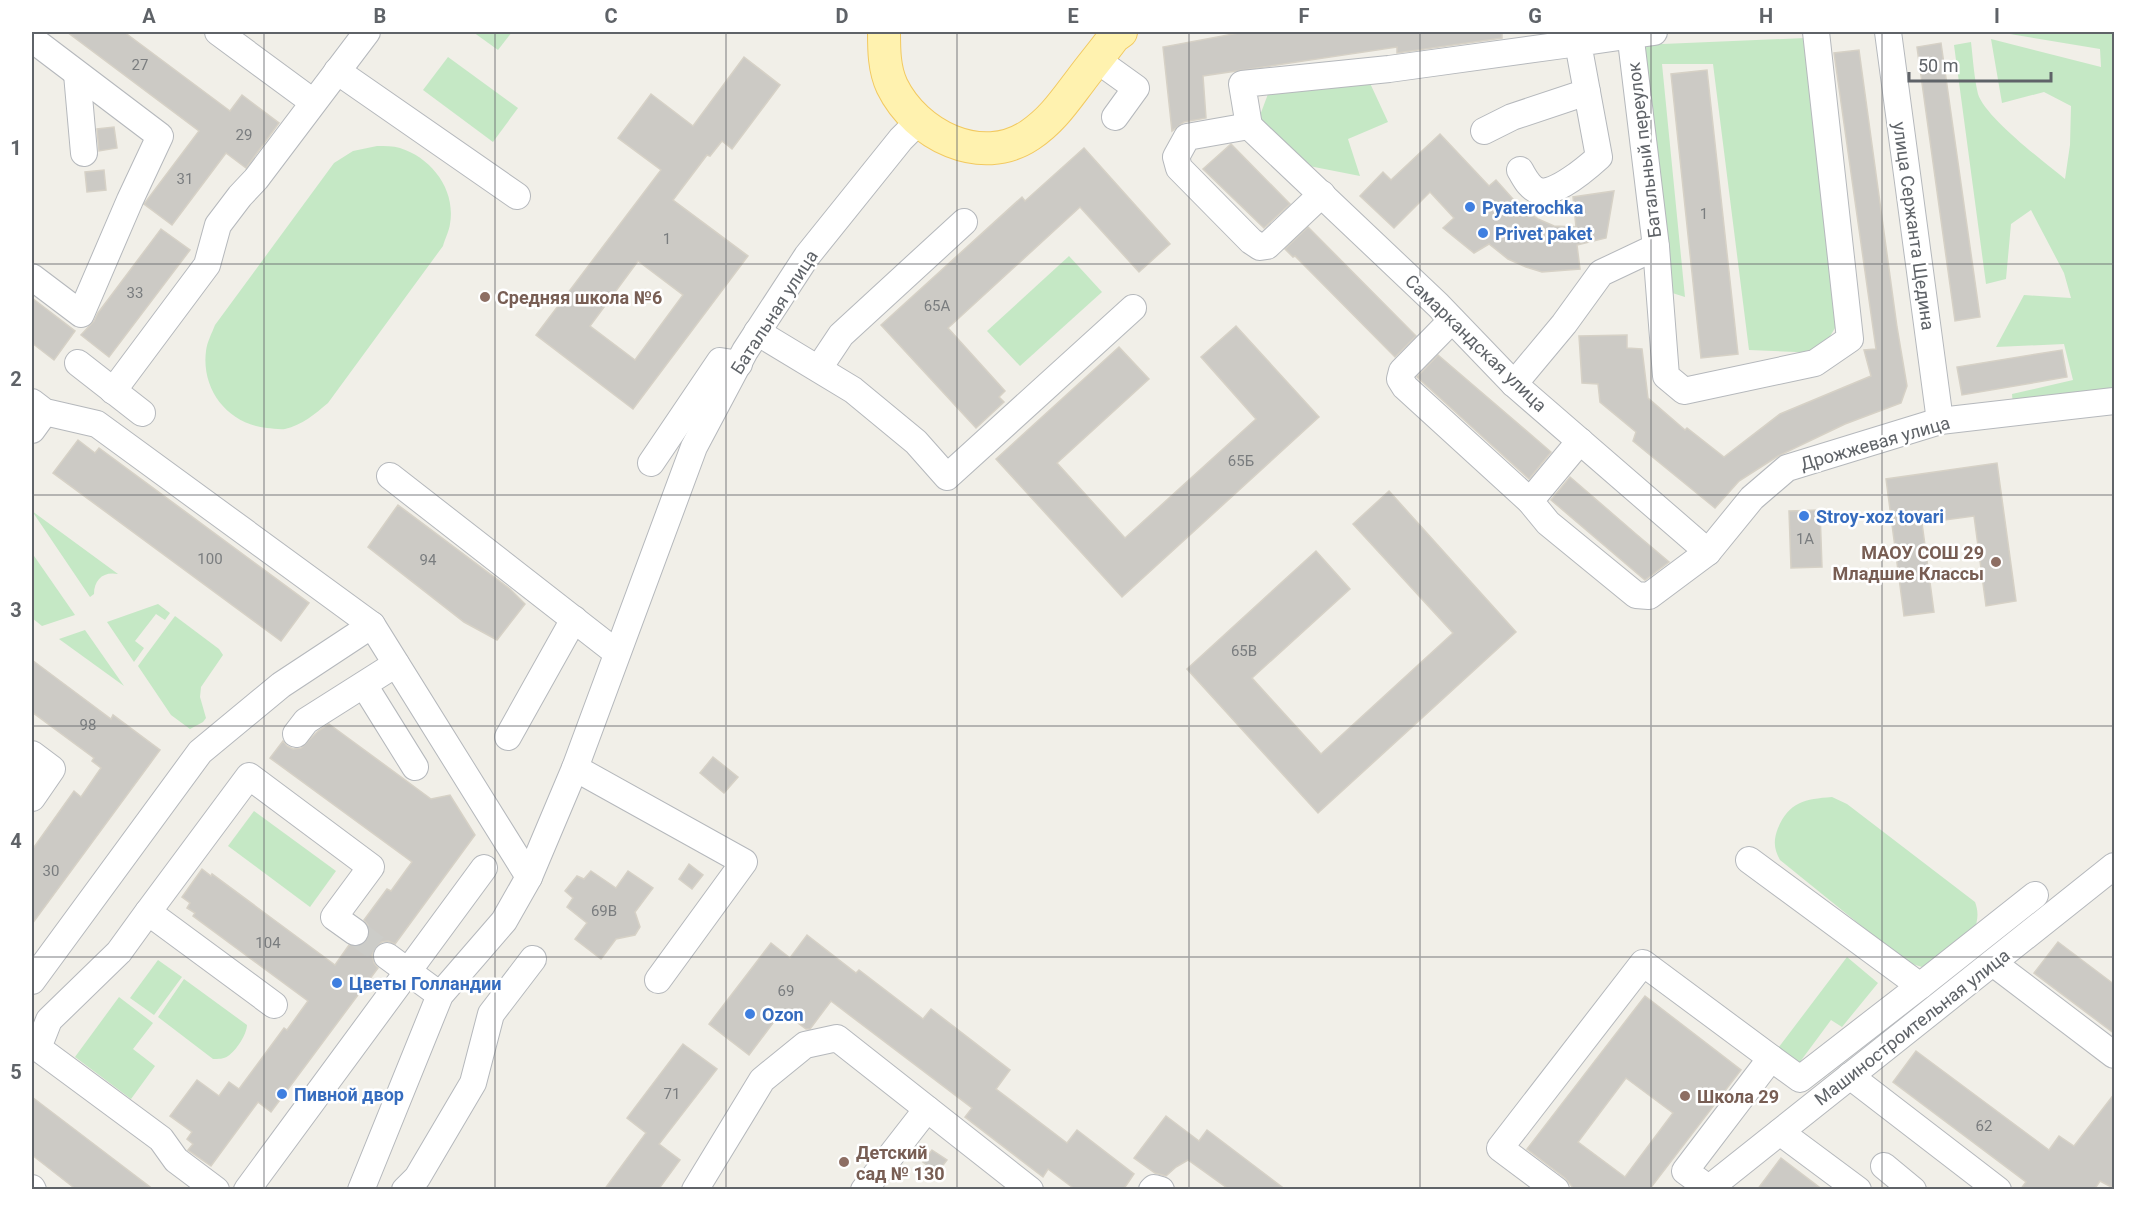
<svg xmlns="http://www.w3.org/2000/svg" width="2146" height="1221" font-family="Roboto,sans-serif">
  <rect width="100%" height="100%" fill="#f1efe8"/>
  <g fill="#c5e8c5">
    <path d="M 473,32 L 512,32 L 498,50 Z"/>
    <path d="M 1998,32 L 2112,32 L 2114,43 L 2114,149 L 2112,150 L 2114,184 L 2114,388 L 2013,406 L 2012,394 L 2073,380 L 2064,344 L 1996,347 L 2024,295 L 2071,298 L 2064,273 L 2031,210 L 2011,224 L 2006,279 L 1986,284 L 1954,45 L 1971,42 C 1973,59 1974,77 1978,94 C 1985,117 2045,163 2065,179 L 2070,145 L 2071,106 L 2044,92 L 2002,103 L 1991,39 L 2101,67 L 2100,49 Z"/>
    <path d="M 1805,38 L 1838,323 L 1820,353 L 1749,350 L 1713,64 L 1662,64 L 1685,297 L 1666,291 L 1639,45 Z"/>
    <path d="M 448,57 L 518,108 L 493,142 L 423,90 Z"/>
    <path d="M 1369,81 L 1388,122 L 1348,139 L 1360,176 L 1304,165 L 1259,118 L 1271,86 Z"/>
    <path d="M 377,146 C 385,146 393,146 400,148 C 432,158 456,190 450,224 C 449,231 445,239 443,246 L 328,403 C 315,414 302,425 285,429 C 280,430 272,428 267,428 C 228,424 201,390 206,351 C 207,342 212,333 215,325 L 334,163 L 353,151 Z"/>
    <path d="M 1069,256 L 1102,292 L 1020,366 L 987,331 Z"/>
    <path d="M 32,511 L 118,574 C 104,571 94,579 94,594 L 90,597 Z"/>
    <path d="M 32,553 L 75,615 L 42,626 L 32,618 Z"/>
    <path d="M 158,604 L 170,613 L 165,620 L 156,614 L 135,641 L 144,648 L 134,662 L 107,622 Z"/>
    <path d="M 175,616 L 219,649 L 223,655 L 201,687 L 200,697 L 206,718 L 203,722 L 190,729 L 171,715 L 138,666 Z"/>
    <path d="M 85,630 L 124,686 L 59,639 Z"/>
    <path d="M 1832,797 L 1847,804 L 1975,902 C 1986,930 1958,951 1941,969 L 1922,967 L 1906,962 L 1780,860 C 1774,849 1773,841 1778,828 C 1789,802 1805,799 1832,797 Z"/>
    <path d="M 254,811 L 336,871 L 310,907 L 228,846 Z"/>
    <path d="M 1847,957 L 1878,983 L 1842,1027 L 1831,1020 L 1794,1070 L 1776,1051 Z"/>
    <path d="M 158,960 L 182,977 L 154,1015 L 130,998 Z"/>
    <path d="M 184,979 L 247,1025 C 247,1034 236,1051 228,1056 C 224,1059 218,1059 213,1059 L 158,1017 Z"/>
    <path d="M 119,997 L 153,1023 L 133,1049 L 155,1066 L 131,1099 L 75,1057 Z"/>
  </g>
  <g fill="#cccac5" stroke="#d6d1c6" stroke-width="1.5" fill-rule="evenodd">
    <path d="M 67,32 L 124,32 L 230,111 L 242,95 L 279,123 L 246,168 L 226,153 L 172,225 L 144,204 L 199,131 Z"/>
    <path d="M 1244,32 L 1502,32 L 1502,38 L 1397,53 L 1397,47 L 1203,76 L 1206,118 L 1184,122 L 1172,131 L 1163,47 Z"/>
    <path d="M 1941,43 L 1980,317 L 1955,321 L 1917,47 Z"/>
    <path d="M 1859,50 L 1897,327 L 1907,386 L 1901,403 L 1845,424 L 1778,456 L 1739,481 L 1715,508 L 1633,441 L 1636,432 L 1600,402 L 1598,384 L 1582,383 L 1579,336 L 1627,335 L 1627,348 L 1642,349 L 1648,398 L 1685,430 L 1687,428 L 1724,457 L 1780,414 L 1871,376 L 1864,350 L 1876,349 L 1834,53 Z"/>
    <path d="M 744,57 L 780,85 L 732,149 L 722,141 L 710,156 L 707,155 L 673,200 L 748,256 L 633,409 L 536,335 L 661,170 L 618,138 L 651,94 L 693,126 ZM 638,261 L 683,295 L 635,360 L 590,326 Z"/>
    <path d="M 1707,70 L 1738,354 L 1701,358 L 1671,74 Z"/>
    <path d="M 114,127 L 117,148 L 99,151 L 97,129 Z"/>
    <path d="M 1440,134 L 1489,186 L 1496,180 L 1521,208 L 1538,219 L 1554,226 L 1576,227 L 1573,197 L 1614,191 L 1606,238 L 1577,245 L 1580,269 L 1542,272 L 1526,267 L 1508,259 L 1489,244 L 1474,253 L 1443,228 L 1454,218 L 1430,192 L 1394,228 L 1360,196 L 1383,172 L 1391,180 Z"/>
    <path d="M 1231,144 L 1290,204 L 1264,228 L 1203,169 Z"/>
    <path d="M 1084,148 L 1170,244 L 1139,272 L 1080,207 L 948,328 L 1005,391 L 999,397 L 1004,402 L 976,428 L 881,325 L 1022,197 L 1025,201 Z"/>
    <path d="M 104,170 L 106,190 L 87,192 L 85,172 Z"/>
    <path d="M 1308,227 L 1416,336 L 1395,357 L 1295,256 L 1293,257 L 1285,249 Z"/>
    <path d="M 161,229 L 190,250 L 109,357 L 81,335 L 94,321 L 98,313 Z"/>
    <path d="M 32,298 L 75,331 L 54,360 L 32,343 Z"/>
    <path d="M 1236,326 L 1319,417 L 1122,597 L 996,459 L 1119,347 L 1149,379 L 1057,463 L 1125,538 L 1256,419 L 1201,357 Z"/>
    <path d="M 2062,350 L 2067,377 L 1962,395 L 1957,367 Z"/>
    <path d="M 1438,355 L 1551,452 L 1529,479 L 1417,377 Z"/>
    <path d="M 78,440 L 95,453 L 99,448 L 309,603 L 281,641 L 53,473 Z"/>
    <path d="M 1997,463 L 2016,601 L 1986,606 L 1974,516 L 1922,523 L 1934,612 L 1904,616 L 1886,479 Z"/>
    <path d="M 1570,477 L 1636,534 L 1669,562 L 1645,580 L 1551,500 Z"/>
    <path d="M 1389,491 L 1516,632 L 1318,813 L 1187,669 L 1316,551 L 1350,589 L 1252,678 L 1321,754 L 1453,633 L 1353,524 Z"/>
    <path d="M 398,505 L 510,589 L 525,604 L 497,640 L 464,622 L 368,547 Z"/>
    <path d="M 1820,510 L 1822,567 L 1791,568 L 1789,511 Z"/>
    <path d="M 32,660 L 111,719 L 113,715 L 160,750 L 32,924 L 32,850 L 74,791 L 81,797 L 101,768 L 92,761 L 94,758 L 32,712 Z"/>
    <path d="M 329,724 L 431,799 L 450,795 L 475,835 L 395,944 L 388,941 L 382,942 L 375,947 L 372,955 L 374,963 L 378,968 L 271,1112 L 258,1102 L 211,1166 L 188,1150 L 193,1144 L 187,1139 L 192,1132 L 170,1116 L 197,1080 L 219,1096 L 229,1082 L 239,1089 L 284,1028 L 287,1030 L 308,1001 L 193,916 L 195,913 L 187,908 L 190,903 L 182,897 L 202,869 L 211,876 L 212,874 L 335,965 L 349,945 L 361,946 L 367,941 L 370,933 L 368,925 L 364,920 L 387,889 L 391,891 L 412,862 L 270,758 L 283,741 L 287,746 L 293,749 L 301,748 L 318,731 Z"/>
    <path d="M 713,757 L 738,777 L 724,793 L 700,773 Z"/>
    <path d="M 689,864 L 703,875 L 692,889 L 679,879 Z"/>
    <path d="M 591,871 L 616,888 L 628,871 L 653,888 L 635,912 L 640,927 L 635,935 L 616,939 L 601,959 L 575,939 L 587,923 L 567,907 L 573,898 L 565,891 L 577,876 L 584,879 Z"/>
    <path d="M 807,935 L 856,973 L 859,970 L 923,1019 L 931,1009 L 1010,1070 L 996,1089 L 1067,1143 L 1077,1130 L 1134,1174 L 1123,1190 L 1076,1190 L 1048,1169 L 1043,1177 L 965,1117 L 972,1108 L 831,1001 L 810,1029 L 806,1029 L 782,1011 L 749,1055 L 709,1024 L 771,943 L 790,958 Z"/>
    <path d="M 2058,942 L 2115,985 L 2115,1034 L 2034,973 Z"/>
    <path d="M 1645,996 L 1741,1070 L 1649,1190 L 1575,1190 L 1565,1178 L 1527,1149 ZM 1626,1078 L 1673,1113 L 1625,1177 L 1578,1142 Z"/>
    <path d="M 683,1044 L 717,1069 L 659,1144 L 680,1160 L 658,1190 L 604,1190 L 646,1133 L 627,1118 Z"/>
    <path d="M 1916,1051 L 2049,1150 L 2059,1136 L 2074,1146 L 2115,1093 L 2115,1189 L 2100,1181 L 2094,1190 L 2020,1190 L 2026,1182 L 1893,1082 Z"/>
    <path d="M 32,1097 L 154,1190 L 77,1190 L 32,1155 Z"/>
    <path d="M 1166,1116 L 1199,1141 L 1207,1130 L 1286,1190 L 1230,1190 L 1188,1160 L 1176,1167 L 1166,1176 L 1155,1173 L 1134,1158 Z"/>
    <path d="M 932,1150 L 947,1160 L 937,1173 L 923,1162 Z"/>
    <path d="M 1781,1158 L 1823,1190 L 1757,1190 Z"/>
  </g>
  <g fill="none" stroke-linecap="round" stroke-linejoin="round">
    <path stroke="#ccccc8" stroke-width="26" stroke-dasharray="26 13" stroke-linecap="butt" d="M 355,932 L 387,956"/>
    <defs>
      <g id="minor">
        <path d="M 218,32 L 313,102"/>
        <path d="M 1888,32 L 1940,421"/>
        <path d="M 32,39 L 160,136 L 130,200 L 81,314 L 32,277"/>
        <path d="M 1097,60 L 1136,88 L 1115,117"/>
        <path d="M 337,71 L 517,196"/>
        <path d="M 77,74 L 84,153"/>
        <path d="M 1249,126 L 1438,305 L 1514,384 L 1708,552"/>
        <path d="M 1249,126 L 1242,84 L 1389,69 L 1578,43"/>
        <path d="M 1249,126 L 1187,137 L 1176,157 L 1179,168 L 1251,241 L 1260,247 L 1267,246 L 1322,194"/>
        <path d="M 1484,131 L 1512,117 L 1587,92 L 1578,43 L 1654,32"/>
        <path d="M 1520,170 C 1525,178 1529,188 1539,191 C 1554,196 1588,167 1599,157 L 1587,92"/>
        <path d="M 1656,247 L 1666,376 L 1684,391 L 1815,363 L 1850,339 L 1816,32"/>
        <path d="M 1452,320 L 1402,371 L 1400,379 L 1405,387 L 1530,501"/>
        <path d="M 757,332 L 853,390 L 916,442 L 947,477 L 1133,308"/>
        <path d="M 78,363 L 142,413"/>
        <path d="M 819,368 L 841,335 L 964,222"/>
        <path d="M 1514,384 L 1564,324 L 1601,273 L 1656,247 L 1630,32"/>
        <path d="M 113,391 L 207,265 L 218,225 L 240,196 L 256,179 L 367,32"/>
        <path d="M 32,402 L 45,412 L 97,424 L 372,625 L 529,877"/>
        <path d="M 32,430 L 45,412"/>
        <path d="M 1580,441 L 1530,501 L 1548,523 L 1636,595 L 1649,596 L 1708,552 L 1752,498 L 1787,468 L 1940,421 L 2114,401"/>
        <path d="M 651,463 L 720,361 L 739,364"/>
        <path d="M 390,476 L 617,653"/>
        <path d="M 364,685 L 415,767"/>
        <path d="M 296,734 L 306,721 L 396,664"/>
        <path d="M 508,737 L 574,619"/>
        <path d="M 32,754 L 52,769 L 32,798"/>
        <path d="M 575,768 L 744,862 L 658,980"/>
        <path d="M 1749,860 L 1920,986 L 2035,895"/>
        <path d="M 148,912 L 119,952 L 49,1020 L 38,1048 L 161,1139 L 176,1160 L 216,1190"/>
        <path d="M 387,956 L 440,995"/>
        <path d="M 1993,963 L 2114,1055"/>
        <path d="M 32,981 L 200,752 L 281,685 L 372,625"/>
        <path d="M 274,1005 L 148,912 L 249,776 L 371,867 L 334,917 L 355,932"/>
        <path d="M 1771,1058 L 1800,1079 L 1920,986"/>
        <path d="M 1850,1076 L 1998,1190"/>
        <path d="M 1780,1132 L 1858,1190"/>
        <path d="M 1884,1166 L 1913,1190"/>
        <path d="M 32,1188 L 33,1190"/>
        <path d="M 247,1190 L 484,868"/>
        <path d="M 361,1190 L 440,995 L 504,921 L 529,877 L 575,768 L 694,447 L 745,351 L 807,256 L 901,139 L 919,121"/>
        <path d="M 405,1190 L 417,1178 L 473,1083 L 491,1014 L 533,959"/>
        <path d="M 695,1190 L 762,1080 L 805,1045 L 837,1038 L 1030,1190"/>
        <path d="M 864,1190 L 927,1109"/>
        <path d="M 1152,1190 L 1154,1188 L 1161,1190"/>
        <path d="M 1556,1190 L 1500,1148 L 1643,963 L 1771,1058 L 1685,1171 L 1711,1190"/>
        <path d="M 1707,1190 L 2114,866"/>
      </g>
      <path id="major" d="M 884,32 C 884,49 884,69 892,86 C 916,135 981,168 1030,135 C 1052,120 1064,102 1080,81 C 1091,66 1103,52 1114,37 L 1121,32"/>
    </defs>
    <use href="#minor" stroke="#b5b8bc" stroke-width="28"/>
    <use href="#major" stroke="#f2c960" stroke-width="34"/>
    <use href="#minor" stroke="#fff" stroke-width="26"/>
    <use href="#major" stroke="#fff2af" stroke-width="32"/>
  </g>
  <path fill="none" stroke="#5f6368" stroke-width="1.5" stroke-opacity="0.55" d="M 264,32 L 264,1190M 495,32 L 495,1190M 726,32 L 726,1190M 957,32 L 957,1190M 1189,32 L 1189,1190M 1420,32 L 1420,1190M 1651,32 L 1651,1190M 1882,32 L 1882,1190M 32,264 L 2114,264M 32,495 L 2114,495M 32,726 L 2114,726M 32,957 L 2114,957"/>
  <g fill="#3f7fe0" stroke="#fff" stroke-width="2">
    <circle cx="1470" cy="207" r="6"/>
    <circle cx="1483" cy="233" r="6"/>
    <circle cx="1804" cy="516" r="6"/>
    <circle cx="337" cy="983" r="6"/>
    <circle cx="750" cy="1014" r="6"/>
    <circle cx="282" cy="1094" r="6"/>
  </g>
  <g fill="#8d6e63" stroke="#fff" stroke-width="2">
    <circle cx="485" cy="297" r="6"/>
    <circle cx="1996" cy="562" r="6"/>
    <circle cx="1685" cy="1096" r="6"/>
    <circle cx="844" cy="1162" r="6"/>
  </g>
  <g text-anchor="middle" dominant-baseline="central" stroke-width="5" stroke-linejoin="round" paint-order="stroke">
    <g font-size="15" fill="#7a7d7f">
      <text x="140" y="65">27</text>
      <text x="244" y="135">29</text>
      <text x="185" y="179">31</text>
      <text x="1704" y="214">1</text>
      <text x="667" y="239">1</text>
      <text x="135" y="293">33</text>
      <text x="937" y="306">65А</text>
      <text x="1241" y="461">65Б</text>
      <text x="1805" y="539">1А</text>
      <text x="210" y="559">100</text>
      <text x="428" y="560">94</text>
      <text x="1244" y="651">65В</text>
      <text x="88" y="725">98</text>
      <text x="51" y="871">30</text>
      <text x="604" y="911">69В</text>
      <text x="268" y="943">104</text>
      <text x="786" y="991">69</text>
      <text x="672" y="1094">71</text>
      <text x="1984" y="1126">62</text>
    </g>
    <g font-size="18" fill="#5f6368" stroke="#fff">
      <text transform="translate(1644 150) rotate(-97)">Батальный переулок</text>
      <text transform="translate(1914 226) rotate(82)">улица Сержанта Щедина</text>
      <text transform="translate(774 312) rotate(-57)">Батальная улица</text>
      <text transform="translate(1476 343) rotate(44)">Самаркандская улица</text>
      <text transform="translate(1875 443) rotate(-16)">Дрожжевая улица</text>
      <text transform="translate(1912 1027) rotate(-38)">Машиностроительная улица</text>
    </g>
    <g font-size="18" font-weight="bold" fill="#366cbe" stroke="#fff" text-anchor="start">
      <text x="1482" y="207">Pyaterochka</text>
      <text x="1495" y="233">Privet paket</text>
      <text x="1816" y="516">Stroy-xoz tovari</text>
      <text x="349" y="983">Цветы Голландии</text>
      <text x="762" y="1014">Ozon</text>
      <text x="294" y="1094">Пивной двор</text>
    </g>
    <g font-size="18" font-weight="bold" fill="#785e54" stroke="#fff" text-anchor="start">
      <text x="497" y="297">Средняя школа №6</text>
      <text x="1984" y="552" text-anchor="end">МАОУ СОШ 29<tspan x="1984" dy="21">Младшие Классы</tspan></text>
      <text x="1697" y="1096">Школа 29</text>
      <text x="856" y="1152">Детский<tspan x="856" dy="21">сад № 130</tspan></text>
    </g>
  </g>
  <rect width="2146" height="1221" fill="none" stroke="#ffffff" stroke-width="66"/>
  <path d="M1909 72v9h142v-9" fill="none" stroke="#5f6368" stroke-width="3"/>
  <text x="1918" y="72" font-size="18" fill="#5f6368" stroke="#ffffff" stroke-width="4.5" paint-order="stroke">50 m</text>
  <rect x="33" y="33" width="2080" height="1155" fill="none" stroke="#5f6368" stroke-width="2"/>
  <g font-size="20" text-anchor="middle" font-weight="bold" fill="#5f6368">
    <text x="149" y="23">A</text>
    <text x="380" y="23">B</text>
    <text x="611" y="23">C</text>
    <text x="842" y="23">D</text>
    <text x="1073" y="23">E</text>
    <text x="1304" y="23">F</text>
    <text x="1535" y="23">G</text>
    <text x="1766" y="23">H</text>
    <text x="1997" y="23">I</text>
    <text x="16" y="155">1</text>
    <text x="16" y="386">2</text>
    <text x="16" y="617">3</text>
    <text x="16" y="848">4</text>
    <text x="16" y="1079">5</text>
  </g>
</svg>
